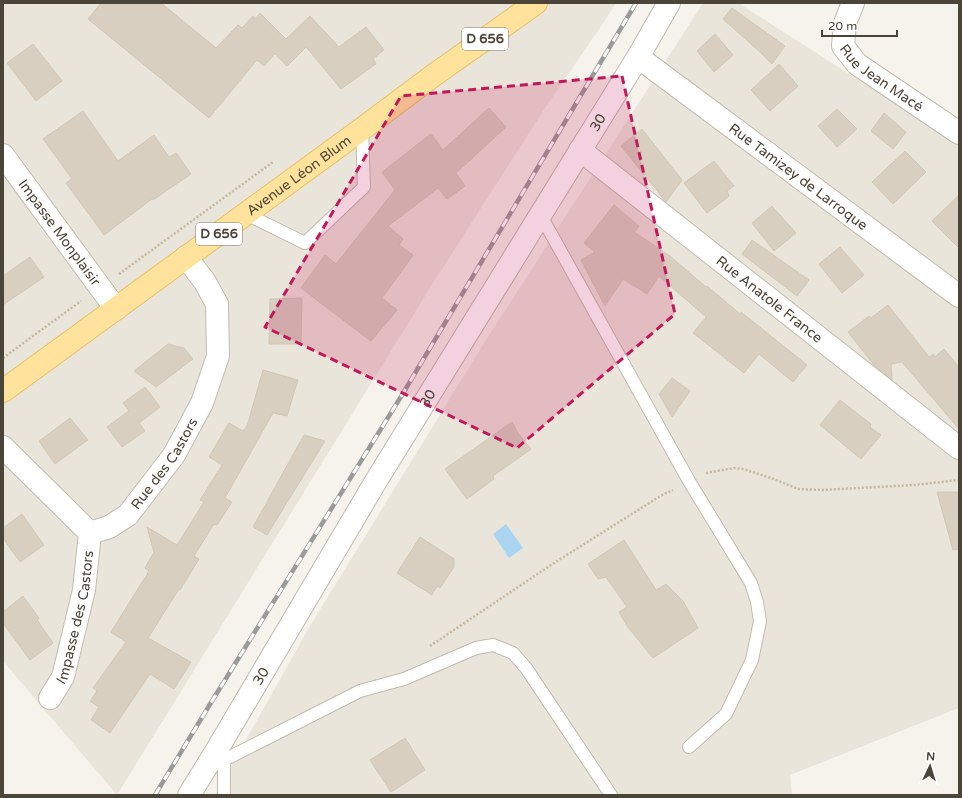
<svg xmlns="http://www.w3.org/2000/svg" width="962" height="798" font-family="'Varela Round',sans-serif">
  <rect width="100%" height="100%" fill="#f6f3ec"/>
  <g fill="#eae5da">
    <path d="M 3,3 L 616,3 L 606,19 L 545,108 L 433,283 L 117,795 L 3,661 Z"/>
    <path d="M 703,3 L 738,3 L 959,144 L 959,708 L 790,775 L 792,795 L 215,795 L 310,626 L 481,348 Z"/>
  </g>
  <path fill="#a9d4f2" d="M 506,524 L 523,548 L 509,558 L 493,534 Z"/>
  <g fill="#d8cfc1" stroke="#d3c7b4">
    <path d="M 101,3 L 161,3 L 216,48 L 238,25 L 242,28 L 253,16 L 255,19 L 260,13 L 286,39 L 310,16 L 339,47 L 366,27 L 384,50 L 373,59 L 376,64 L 341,89 L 306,47 L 287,66 L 275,54 L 264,66 L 257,60 L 209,118 L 88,19 Z"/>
    <path d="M 732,8 L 785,46 L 772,64 L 761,53 L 723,19 Z"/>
    <path d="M 715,34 L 733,55 L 714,72 L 697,51 Z"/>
    <path d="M 33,44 L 62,81 L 36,101 L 7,63 Z"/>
    <path d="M 779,64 L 798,86 L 770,111 L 751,90 Z"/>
    <path d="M 489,108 L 506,127 L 456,173 L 465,186 L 447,199 L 438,188 L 388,226 L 403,239 L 399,245 L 413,255 L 382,298 L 397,310 L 371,341 L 301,288 L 325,255 L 336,264 L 395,190 L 382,172 L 431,134 L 443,150 Z"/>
    <path d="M 837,109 L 857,129 L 837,147 L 818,126 Z"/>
    <path d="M 83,111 L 118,161 L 154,135 L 169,157 L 176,153 L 191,174 L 153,200 L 152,199 L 104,235 L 66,183 L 72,179 L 43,139 Z"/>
    <path d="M 884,113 L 906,132 L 893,149 L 871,131 Z"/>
    <path d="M 642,129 L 682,180 L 666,202 L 621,146 Z"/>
    <path d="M 905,151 L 926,172 L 893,204 L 872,182 Z"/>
    <path d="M 714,161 L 734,186 L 727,191 L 729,196 L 707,213 L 684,183 Z"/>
    <path d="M 959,195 L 959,248 L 932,221 Z"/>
    <path d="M 614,205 L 639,226 L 634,232 L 670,256 L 706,287 L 707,286 L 740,314 L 741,312 L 807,365 L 793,382 L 759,354 L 744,373 L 693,333 L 706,317 L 659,276 L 647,294 L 623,279 L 605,306 L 581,260 L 595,252 L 584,243 Z"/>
    <path d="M 772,206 L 796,233 L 774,251 L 752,223 Z"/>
    <path d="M 752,240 L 809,280 L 797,296 L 742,254 Z"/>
    <path d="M 840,247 L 864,275 L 842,293 L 819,264 Z"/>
    <path d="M 30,257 L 44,277 L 3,305 L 3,276 Z"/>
    <path d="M 302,298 L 301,344 L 269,344 L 270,299 Z"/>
    <path d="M 888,305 L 929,357 L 933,354 L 935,357 L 944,349 L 959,367 L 959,429 L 902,362 L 891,364 L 892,380 L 874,365 L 848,332 L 869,316 L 871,318 Z"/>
    <path d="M 168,344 L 184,348 L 193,359 L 156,387 L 134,371 Z"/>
    <path d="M 263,370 L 298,380 L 287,416 L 273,413 L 225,498 L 232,502 L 217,525 L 214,524 L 194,556 L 199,559 L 180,590 L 179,589 L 148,638 L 191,662 L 174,689 L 150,674 L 110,733 L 91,720 L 99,707 L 90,701 L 97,691 L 93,688 L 126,642 L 111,632 L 149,571 L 145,568 L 154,552 L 147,527 L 177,545 L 204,502 L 200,500 L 222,465 L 209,457 L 229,423 L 243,431 L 247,426 Z"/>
    <path d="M 672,378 L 690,391 L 672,417 L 659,394 Z"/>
    <path d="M 145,387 L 160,407 L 139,423 L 145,431 L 122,447 L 107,427 L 129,411 L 123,403 Z"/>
    <path d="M 840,400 L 871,424 L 870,427 L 881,435 L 861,459 L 820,425 Z"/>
    <path d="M 70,418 L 88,440 L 55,464 L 39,441 Z"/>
    <path d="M 512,422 L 518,433 L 531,449 L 493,476 L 494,479 L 467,499 L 445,469 Z"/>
    <path d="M 304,435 L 325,441 L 267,535 L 253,527 Z"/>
    <path d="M 937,492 L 959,492 L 959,549 L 953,550 Z"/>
    <path d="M 22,514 L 44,545 L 20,562 L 3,538 L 3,528 Z"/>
    <path d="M 420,537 L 454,559 L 454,567 L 440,588 L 437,586 L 432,595 L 397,573 Z"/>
    <path d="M 624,540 L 656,590 L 666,584 L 683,601 L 698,628 L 653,658 L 627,626 L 619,612 L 627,607 L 606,577 L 598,579 L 588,564 Z"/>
    <path d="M 23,596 L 39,618 L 37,620 L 53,643 L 30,660 L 3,623 L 3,612 Z"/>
    <path d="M 405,738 L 425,770 L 391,792 L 370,760 Z"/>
  </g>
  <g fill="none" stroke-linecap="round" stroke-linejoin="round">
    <defs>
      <g id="lane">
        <path d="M 246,214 L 305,243 L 364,187 L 362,129"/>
        <path d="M 540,214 L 689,481 L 751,583 L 757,602 L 760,621 L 752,660 L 726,714 L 689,747"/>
        <path d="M 215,753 L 224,760 L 360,691 L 404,679 L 476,648 L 493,645 L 513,653 L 526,668 L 611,795"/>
        <path d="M 224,795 L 224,760"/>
      </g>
      <g id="street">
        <path id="s1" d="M 853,3 L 845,23 L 843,46 L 857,64 L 959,133"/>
        <path id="s2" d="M 638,57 L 959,296"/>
        <path id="s3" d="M 580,150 L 959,448"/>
        <path id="s4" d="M 3,155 L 116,309"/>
        <path id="s5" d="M 3,447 L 90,533 L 109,527 L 128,515 L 174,455 L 202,403 L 218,356 L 217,304 L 205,282 L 186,257"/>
        <path id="s6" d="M 50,698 L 63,677 L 84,590 L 90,533"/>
        <path id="s7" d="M 189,795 L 215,753 L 376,481 L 638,57 L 669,3"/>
      </g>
      <g id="primary">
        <path id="s8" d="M 3,391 L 362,129 L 434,75 L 536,3"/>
      </g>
    </defs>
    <use href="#lane" stroke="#c2bbae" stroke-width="14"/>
    <use href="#street" stroke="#c2bbae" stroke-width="24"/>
    <use href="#primary" stroke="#e6c16a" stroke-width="24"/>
    <g stroke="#c4b79f" stroke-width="2.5" stroke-dasharray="2 2" stroke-linecap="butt">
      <path d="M 119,274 L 273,162"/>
      <path d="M 3,358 L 81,301"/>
      <path d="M 706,473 L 734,468 L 743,469 L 771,478 L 798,489 L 822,490 L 914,485 L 959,480"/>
      <path d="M 430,646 L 554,563 L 662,495 L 673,490"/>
    </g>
    <use href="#lane" stroke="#fff" stroke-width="12"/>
    <use href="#street" stroke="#fff" stroke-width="22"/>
    <use href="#primary" stroke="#ffe39c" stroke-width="22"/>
    <defs>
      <path id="rail" d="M 155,795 L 212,701 L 402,395 L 636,3"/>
    </defs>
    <use href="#rail" stroke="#9a9a9a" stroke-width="4.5"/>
    <use href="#rail" stroke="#fff" stroke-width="3" stroke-dasharray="9" stroke-linecap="butt"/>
  </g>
  <path fill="#c2185b" fill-opacity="0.2" stroke="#c2185b" stroke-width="3" stroke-dasharray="8 5" stroke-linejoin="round" d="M 622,76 L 675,314 L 517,448 L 265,327 L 401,96 Z"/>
  <g text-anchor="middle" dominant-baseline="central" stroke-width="3" stroke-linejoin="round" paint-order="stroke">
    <g fill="#fff" stroke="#817c74" stroke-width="1">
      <rect x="462" y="28" width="46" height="22" rx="3"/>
      <rect x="196" y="223" width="46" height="22" rx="3"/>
    </g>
    <g font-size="13" font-weight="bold" fill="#4b4439">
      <text x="485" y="39">D 656</text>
      <text x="219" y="234">D 656</text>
    </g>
    <g font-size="14" fill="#4b4439" stroke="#fff">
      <text stroke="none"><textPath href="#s1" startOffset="95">Rue Jean Macé</textPath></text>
      <text stroke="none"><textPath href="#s7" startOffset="787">30</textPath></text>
      <text stroke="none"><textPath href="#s8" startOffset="366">Avenue Léon Blum</textPath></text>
      <text stroke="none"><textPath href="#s2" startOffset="200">Rue Tamizey de Larroque</textPath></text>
      <text stroke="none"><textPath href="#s4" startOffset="96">Impasse Monplaisir</textPath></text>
      <text stroke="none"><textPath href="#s3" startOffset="241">Rue Anatole France</textPath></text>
      <text stroke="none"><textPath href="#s7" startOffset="463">30</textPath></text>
      <text stroke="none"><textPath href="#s5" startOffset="228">Rue des Castors</textPath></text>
      <text stroke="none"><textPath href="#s6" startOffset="86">Impasse des Castors</textPath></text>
      <text stroke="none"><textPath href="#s7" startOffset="139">30</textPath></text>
    </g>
  </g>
  <rect width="962" height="798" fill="none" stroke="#4b4439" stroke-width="8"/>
  <g transform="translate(930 766) rotate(4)" stroke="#ffffff" stroke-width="3" paint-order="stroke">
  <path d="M0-3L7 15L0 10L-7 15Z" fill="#4b4439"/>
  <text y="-6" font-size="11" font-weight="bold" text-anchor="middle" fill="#4b4439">N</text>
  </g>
  <path d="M822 30v6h75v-6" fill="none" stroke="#4b4439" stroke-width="2"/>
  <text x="828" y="30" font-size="12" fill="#4b4439" stroke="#ffffff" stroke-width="3" paint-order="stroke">20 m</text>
</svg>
